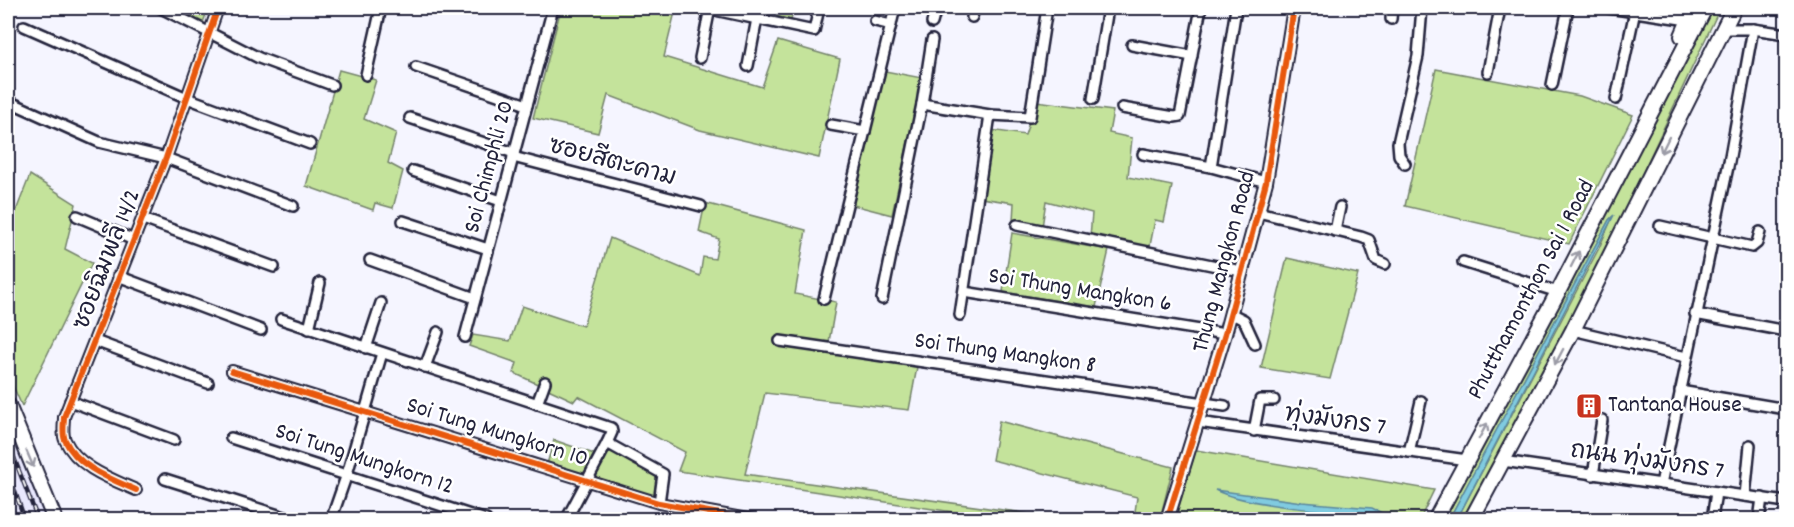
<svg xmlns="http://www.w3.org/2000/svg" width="1794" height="527" font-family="Dekko,'Playpen Sans Thai',sans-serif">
  <rect width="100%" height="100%" fill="#f5f5ff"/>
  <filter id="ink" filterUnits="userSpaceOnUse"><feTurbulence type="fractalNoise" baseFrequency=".0167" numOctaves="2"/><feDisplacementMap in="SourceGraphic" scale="12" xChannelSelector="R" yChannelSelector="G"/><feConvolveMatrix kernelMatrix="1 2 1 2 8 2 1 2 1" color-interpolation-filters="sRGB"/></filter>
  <g filter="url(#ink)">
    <path fill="#e9e8fe" d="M 8,424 L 48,519 L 8,519 Z"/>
    <g fill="#c4e39b" stroke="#73826b" stroke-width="1.5">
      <path d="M 168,8 L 208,8 L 202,26 Z"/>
      <path d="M 561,8 L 676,8 L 664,57 L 762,87 L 778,41 L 840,59 L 819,158 L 700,130 L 608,95 L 598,133 L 533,118 Z"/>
      <path d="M 777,8 L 793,8 L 791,21 L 776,16 Z"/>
      <path d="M 1709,8 L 1720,8 L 1595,274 L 1465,519 L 1457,519 L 1599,248 L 1613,216 L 1609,220 L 1449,519 L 1442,520 Z"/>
      <path d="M 1436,69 L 1580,96 L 1633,115 L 1569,244 L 1405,206 Z"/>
      <path d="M 339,70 L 376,80 L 364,119 L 396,133 L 388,163 L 403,171 L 393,208 L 375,203 L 373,210 L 306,186 Z"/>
      <path d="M 885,71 L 922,78 L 892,215 L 853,205 Z"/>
      <path d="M 1036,101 L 1113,111 L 1109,133 L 1132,138 L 1128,177 L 1172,186 L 1164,222 L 1155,220 L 1149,251 L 1090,237 L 1092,213 L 1046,201 L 1042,227 L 1013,221 L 1014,203 L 981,198 L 991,130 L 1025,135 Z"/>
      <path d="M 30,175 L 76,204 L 65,249 L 92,263 L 22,406 L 8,375 L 8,224 L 12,221 Z"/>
      <path d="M 705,203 L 806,230 L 795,294 L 836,302 L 827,353 L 917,367 L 909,410 L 765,393 L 745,474 L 1067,519 L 1000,519 L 678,471 L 685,452 L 578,396 L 574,401 L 514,373 L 517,363 L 469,346 L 473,335 L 510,341 L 522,306 L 583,326 L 610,238 L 700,276 L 703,257 L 715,259 L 719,239 L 699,232 Z"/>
      <path d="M 1012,233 L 1109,250 L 1096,307 L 1003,292 Z"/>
      <path d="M 1287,258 L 1358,274 L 1330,379 L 1261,368 Z"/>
      <path d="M 999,421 L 1173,467 L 1160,519 L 1134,519 L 1137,497 L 992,460 Z"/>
      <path d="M 554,440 L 594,454 L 582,476 L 547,464 Z"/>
      <path d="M 608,448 L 657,473 L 654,497 L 592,477 Z"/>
      <path d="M 1196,450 L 1434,490 L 1420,519 L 1175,520 Z"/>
    </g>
    <g fill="#80cbe0" stroke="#5a879e" stroke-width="1.5">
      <path d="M 1614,215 L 1457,519 L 1449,519 L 1609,220 Z"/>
      <path d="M 1215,490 L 1302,502 L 1372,508 L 1386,515 C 1347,514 1246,506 1215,490 Z"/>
    </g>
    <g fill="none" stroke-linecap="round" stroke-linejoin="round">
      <defs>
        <g id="minor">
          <path d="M 161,8 L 259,58 L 332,85"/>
          <path d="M 1236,8 L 1211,167 L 1266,182"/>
          <path d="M 1609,8 L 1688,20"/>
          <path d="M 710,9 L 814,31 L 819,8"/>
          <path d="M 972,17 L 974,8"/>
          <path d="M 1391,19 L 1392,8"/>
          <path d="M 875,21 L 891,25"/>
          <path d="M 932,23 L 936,8"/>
          <path d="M 24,26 L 187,98 L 310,144"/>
          <path d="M 1724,29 L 1753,29 L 1786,34"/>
          <path d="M 1132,45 L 1192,56"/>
          <path d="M 700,58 L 710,8"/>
          <path d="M 748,66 L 759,8"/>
          <path d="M 416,67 L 527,105"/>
          <path d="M 1488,72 L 1500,8"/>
          <path d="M 366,75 L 381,8"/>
          <path d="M 1552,85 L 1568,8"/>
          <path d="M 1093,99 L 1108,8"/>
          <path d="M 1616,99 L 1635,11"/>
          <path d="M 8,101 L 99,142 L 166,158 L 293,206"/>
          <path d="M 922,104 L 990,115 L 1030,117 L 1047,8"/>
          <path d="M 1122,108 L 1174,117 L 1180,116 L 1201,8"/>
          <path d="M 410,118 L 514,153"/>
          <path d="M 831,125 L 865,131"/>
          <path d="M 1143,154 L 1211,167"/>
          <path d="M 513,157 L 701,206"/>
          <path d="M 1405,164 L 1399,155 L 1398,143 L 1418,56 L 1422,8"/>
          <path d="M 413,171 L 501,201"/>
          <path d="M 1258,212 L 1361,237 L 1369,240 L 1376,260 L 1385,264"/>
          <path d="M 77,216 L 134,240"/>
          <path d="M 143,219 L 274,267"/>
          <path d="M 403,221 L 488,249"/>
          <path d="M 1017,225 L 1241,271"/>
          <path d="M 1660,226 L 1752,247 L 1757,243 L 1760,232"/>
          <path d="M 1335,231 L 1340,207"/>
          <path d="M 370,260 L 475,298"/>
          <path d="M 1463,262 L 1558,292"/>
          <path d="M 118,276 L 261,330"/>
          <path d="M 964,292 L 1225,334"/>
          <path d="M 824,299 L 895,8"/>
          <path d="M 882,299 L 922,104 L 932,40"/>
          <path d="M 1230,313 L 1244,320 L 1255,344"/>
          <path d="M 1695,314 L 1786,331"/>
          <path d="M 960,315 L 990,115"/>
          <path d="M 281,319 L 611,428 L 612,432 L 607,443 L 566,520"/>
          <path d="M 309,329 L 320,283"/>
          <path d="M 1573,330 L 1686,357"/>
          <path d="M 465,337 L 553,8"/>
          <path d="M 95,341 L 208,383"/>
          <path d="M 780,341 L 1225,406"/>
          <path d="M 366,348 L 381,303"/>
          <path d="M 425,367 L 438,332"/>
          <path d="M 232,371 L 659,503 L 753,520"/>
          <path d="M 1680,391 L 1786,409"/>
          <path d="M 70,401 L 174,440"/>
          <path d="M 537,404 L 545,382"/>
          <path d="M 1198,422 L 1467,460"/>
          <path d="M 1254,431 L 1260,400 L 1274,400"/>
          <path d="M 231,438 L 486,520"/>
          <path d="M 607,443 L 663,474 L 659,503"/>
          <path d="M 1409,452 L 1421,401"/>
          <path d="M 1503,461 L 1786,502"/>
          <path d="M 1593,475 L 1602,420"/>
          <path d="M 165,479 L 294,520"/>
          <path d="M 1661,484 L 1729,162 L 1753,29"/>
          <path d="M 136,490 C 111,479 77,467 65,440 C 62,434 64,424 64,417 L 166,158 L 218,8"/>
          <path d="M 1745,496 L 1750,445"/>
          <path d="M 331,520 L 347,474 L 382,353"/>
          <path d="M 1712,520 L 1716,492"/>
          <path d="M 1759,520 L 1762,498"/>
        </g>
        <path id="tertiary" d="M 1167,520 L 1225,334 L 1266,182 L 1294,8"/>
        <g id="secondary">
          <path d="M 1682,36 L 1694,8"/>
          <path d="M 8,405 L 55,520"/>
          <path d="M 1435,520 L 1558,292 L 1705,8"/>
          <path d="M 1471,520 L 1573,330 L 1734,8"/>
        </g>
      </defs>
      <use href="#minor" stroke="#22223b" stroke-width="14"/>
      <use href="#tertiary" stroke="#22223b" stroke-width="16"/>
      <use href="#secondary" stroke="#22223b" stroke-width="18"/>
      <use href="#minor" stroke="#fff" stroke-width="9"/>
      <use href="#tertiary" stroke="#fff" stroke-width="12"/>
      <use href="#secondary" stroke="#fff" stroke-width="14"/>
      <defs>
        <g id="rail">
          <path d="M 8,442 L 38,520"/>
          <path d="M 8,472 L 25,520"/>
          <path d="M 8,510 L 12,520"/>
        </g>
      </defs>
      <use href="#rail" stroke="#22223b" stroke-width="4.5"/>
      <use href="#rail" stroke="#fff" stroke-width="2" stroke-dasharray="7" stroke-linecap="butt"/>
      <defs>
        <g id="cycleway">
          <path d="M 232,371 L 659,503 L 753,520"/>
          <path d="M 136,490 C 111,479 77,467 65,440 C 62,434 64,424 64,417 L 166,158 L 218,8"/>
          <path d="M 1167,520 L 1225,334 L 1266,182 L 1294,8"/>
        </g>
      </defs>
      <use href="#cycleway" stroke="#fff" stroke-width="10"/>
      <use href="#cycleway" stroke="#e8590c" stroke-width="6"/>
    </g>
    <defs><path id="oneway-shaft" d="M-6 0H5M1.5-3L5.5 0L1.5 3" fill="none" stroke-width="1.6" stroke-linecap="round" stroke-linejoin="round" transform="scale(1.5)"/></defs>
    <g stroke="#9c9ca7">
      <use href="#oneway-shaft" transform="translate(1665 145) rotate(116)"/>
      <use href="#oneway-shaft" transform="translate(1575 259) rotate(-63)"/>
      <use href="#oneway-shaft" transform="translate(1559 357) rotate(118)"/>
      <use href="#oneway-shaft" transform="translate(1483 431) rotate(-62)"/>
      <use href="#oneway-shaft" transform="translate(30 459) rotate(67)"/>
    </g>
  </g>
  <defs>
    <symbol id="building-square" viewBox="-11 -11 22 22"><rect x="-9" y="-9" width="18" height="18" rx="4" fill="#c8321e" stroke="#fff"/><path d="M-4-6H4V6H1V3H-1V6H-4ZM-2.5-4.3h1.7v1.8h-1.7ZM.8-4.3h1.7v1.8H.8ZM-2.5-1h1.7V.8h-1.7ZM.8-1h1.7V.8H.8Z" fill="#fff"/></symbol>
  </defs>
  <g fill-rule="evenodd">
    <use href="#building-square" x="1574" y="391" width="30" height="30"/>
  </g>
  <g text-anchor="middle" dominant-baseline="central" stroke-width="5" stroke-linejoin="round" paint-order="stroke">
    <g font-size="24" fill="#22223b" stroke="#fff">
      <text transform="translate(612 163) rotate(15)">ซอยสีตะคาม</text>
      <text transform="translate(490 167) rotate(-75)">Soi Chimphli 20</text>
      <text transform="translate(108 260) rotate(-69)">ซอยฉิมพลี 14/2</text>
      <text transform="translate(1225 262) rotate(-75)">Thung Mangkon Road</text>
      <text transform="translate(1532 290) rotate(-62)">Phutthamonthon Sai 1 Road</text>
      <text transform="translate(1080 291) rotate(9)">Soi Thung Mangkon 6</text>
      <text transform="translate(1005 354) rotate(8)">Soi Thung Mangkon 8</text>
      <text transform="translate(1335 422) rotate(8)">ทุ่งมังกร 7</text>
      <text transform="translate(497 433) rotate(17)">Soi Tung Mungkorn 10</text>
      <text transform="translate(364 460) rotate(18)">Soi Tung Mungkorn 12</text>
      <text transform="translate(1647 462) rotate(8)">ถนน ทุ่งมังกร 7</text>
    </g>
    <g font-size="24" fill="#22223b" stroke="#fff" text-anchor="start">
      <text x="1608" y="406">Tantana House</text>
    </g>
  </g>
  <rect width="1794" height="527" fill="none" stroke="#fff" stroke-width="30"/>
  <rect x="15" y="15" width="1764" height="497" fill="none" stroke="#22223b" stroke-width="2" filter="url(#ink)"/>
</svg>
